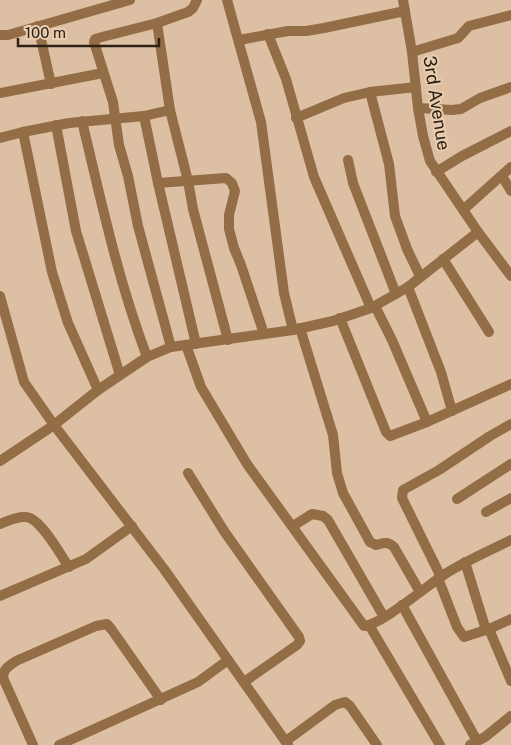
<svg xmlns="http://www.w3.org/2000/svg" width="511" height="745" font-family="'Public Sans',sans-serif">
  <rect width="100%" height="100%" fill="#ddbfa3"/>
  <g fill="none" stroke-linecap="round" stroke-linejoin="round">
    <g stroke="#936d46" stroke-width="10">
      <path d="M 227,0 L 261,122 L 284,293 L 293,330"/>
      <path d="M 403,0 L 412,52 L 418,108 L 423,136 L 430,161 L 478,232 L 511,276"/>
      <path d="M 157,23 L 170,110 L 188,181 L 193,209 L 228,340"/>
      <path d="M 38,26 L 51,84"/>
      <path d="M 268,34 L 286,79 L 314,177 L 371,308"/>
      <path d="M 0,35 L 8,35 L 130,0"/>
      <path d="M 239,40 L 288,31 L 306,31 L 324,28 L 405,11"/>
      <path d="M 412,52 L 458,38 L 469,26 L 511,15"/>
      <path d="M 370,92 L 389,164 L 395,216 L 407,249 L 420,276"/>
      <path d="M 0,93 L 103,73"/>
      <path d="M 418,108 L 452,110 L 461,109 L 480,98 L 511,87"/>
      <path d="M 144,116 L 158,183 L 196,344"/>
      <path d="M 296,118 L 344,98 L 370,92 L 416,87"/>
      <path d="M 82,121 C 101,201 118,280 147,357"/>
      <path d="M 56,125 L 76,231 L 120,375"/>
      <path d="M 23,132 L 52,272 L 68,323 L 98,390"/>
      <path d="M 0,138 L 23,132 L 69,123 L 144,116 L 170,110"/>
      <path d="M 348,160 L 353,183 L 396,294"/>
      <path d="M 436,172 L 462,156 L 511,131"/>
      <path d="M 502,176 L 511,191"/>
      <path d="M 158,183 L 226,178 L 232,183 L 235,191 L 229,215 L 229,229 L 234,248 L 241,265 L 264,334"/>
      <path d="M 463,210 L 511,167"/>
      <path d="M 443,259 L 489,332"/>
      <path d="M 408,287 L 441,372 L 452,411"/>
      <path d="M 0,296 L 24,382 L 54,425 L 164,569 L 288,745"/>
      <path d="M 375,306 L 392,340 L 427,422"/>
      <path d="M 340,318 L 386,432 L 390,436 L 427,422 L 511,384"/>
      <path d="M 300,328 L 333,435 L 337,473 L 343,493 L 370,542 L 376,545 C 384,543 387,541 394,547 L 420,592"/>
      <path d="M 186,345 L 201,387 L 247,464 L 364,626 C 381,625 428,585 445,574 C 466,561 489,551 511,540"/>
      <path d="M 171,347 L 138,226 L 128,176 L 119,145 L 113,102 L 94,42 L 95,39 L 102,37 L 157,23 L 188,12 L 193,8 L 197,0"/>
      <path d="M 0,461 L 54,425 L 98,390 L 147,357 L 171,347 L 293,330 L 333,321 L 371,308 L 408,287 L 478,232"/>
      <path d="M 188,473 L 224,531 L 299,637 L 300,641 L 297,645 L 244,682"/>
      <path d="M 457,499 L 511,464"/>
      <path d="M 486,512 L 511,498"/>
      <path d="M 0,524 C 8,521 17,516 26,517 C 41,518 61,556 69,567"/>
      <path d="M 293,526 L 312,514 L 323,516 L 328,520 L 384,617"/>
      <path d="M 465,562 L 486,630"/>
      <path d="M 441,577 L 402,498 L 403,490 L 439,470 L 490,436 L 511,424"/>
      <path d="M 438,578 L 457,627 L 464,637 L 489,629 L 511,619"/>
      <path d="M 0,596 L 86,559 L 132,526"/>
      <path d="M 402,605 L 477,741"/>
      <path d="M 369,625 L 440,745"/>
      <path d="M 489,629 L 511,681"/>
      <path d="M 286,741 L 335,705 L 345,702 L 350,706 L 377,745"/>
      <path d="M 33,745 L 4,680 C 1,670 9,666 16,661 L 96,626 L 107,624 L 112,630 L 161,700"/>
      <path d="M 59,745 L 198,682 L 228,660"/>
      <path d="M 470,745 L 485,737 L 511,716"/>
    </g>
  </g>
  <g text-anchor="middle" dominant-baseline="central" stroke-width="4" stroke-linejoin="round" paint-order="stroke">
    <g font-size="18" fill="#2c2116" stroke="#eaccaf">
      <text transform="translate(437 103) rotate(81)">3rd Avenue</text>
    </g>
  </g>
  <path d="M18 38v8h141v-8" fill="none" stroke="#2c2116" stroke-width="2.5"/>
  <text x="25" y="38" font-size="15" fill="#2c2116" stroke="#eaccaf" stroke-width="4" paint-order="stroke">100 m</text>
</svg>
